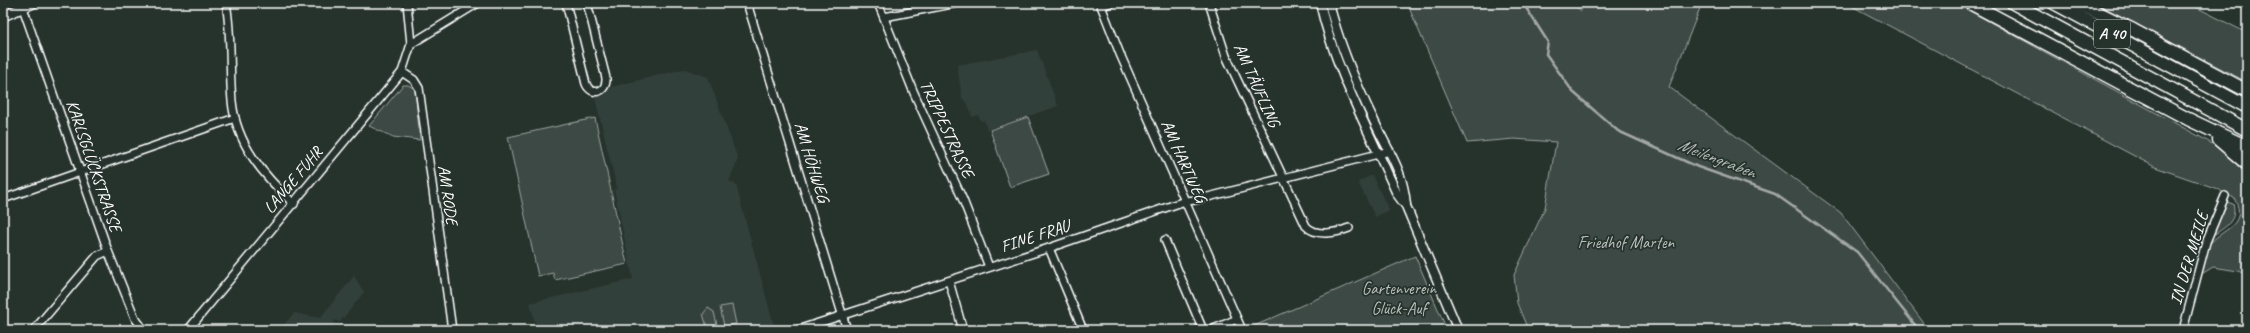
<svg xmlns="http://www.w3.org/2000/svg" width="2250" height="333" font-family="Caveat,sans-serif">
  <rect width="100%" height="100%" fill="#26332d"/>
  <filter id="ink" filterUnits="userSpaceOnUse"><feTurbulence type="fractalNoise" baseFrequency=".025" numOctaves="2"/><feDisplacementMap in="SourceGraphic" scale="8" xChannelSelector="R" yChannelSelector="G"/><feConvolveMatrix kernelMatrix="1 2 1 2 8 2 1 2 1" color-interpolation-filters="sRGB"/></filter>
  <g filter="url(#ink)">
    <g fill="#333f3a">
      <path d="M 1037,50 L 1058,106 L 987,130 L 984,120 L 981,121 L 978,115 L 972,117 L 968,104 L 962,98 L 957,65 Z"/>
      <path d="M 684,69 L 708,77 L 738,159 L 729,181 L 736,185 L 775,330 L 537,330 L 530,303 L 633,279 L 614,189 L 617,188 L 595,98 L 611,87 Z"/>
      <path d="M 1372,175 L 1389,210 L 1375,217 L 1358,182 Z"/>
      <path d="M 354,276 L 364,292 L 340,322 L 334,320 L 333,330 L 284,330 L 281,328 L 294,313 L 320,318 Z"/>
    </g>
    <g fill="#3e4944" stroke="#9ea4a2">
      <path d="M 1407,3 L 1572,3 L 1581,11 L 1584,3 L 1702,3 L 1669,87 L 1841,213 L 1929,330 L 1528,330 L 1517,303 L 1514,275 L 1545,208 L 1556,142 L 1514,139 L 1467,143 Z"/>
      <path d="M 1846,3 L 1955,3 L 2204,139 L 2222,150 L 2247,175 L 2247,275 L 2238,271 L 2213,267 L 2200,275 C 2202,265 2203,253 2209,245 C 2220,229 2250,226 2234,198 L 2215,188 L 2155,167 Z"/>
      <path d="M 2096,3 L 2188,3 L 2247,33 L 2247,82 Z"/>
      <path d="M 403,85 L 408,85 L 415,89 L 420,140 L 393,137 L 369,126 Z"/>
      <path d="M 1028,117 L 1049,174 L 1010,187 L 990,130 Z"/>
      <path d="M 595,118 L 627,264 L 555,280 L 553,273 L 538,276 L 508,137 Z"/>
      <path d="M 2227,202 L 2233,204 C 2237,220 2227,226 2215,234 L 2213,233 Z"/>
      <path d="M 1415,256 L 1447,330 L 1245,330 Z"/>
      <path d="M 732,305 L 736,324 L 724,326 L 720,307 Z"/>
      <path d="M 708,308 L 714,312 L 717,325 L 714,330 L 708,330 L 703,314 Z"/>
    </g>
    <g fill="none" stroke-linecap="round" stroke-linejoin="round">
      <path stroke="#a4a9a7" stroke-width="2.5" d="M 1523,3 L 1548,42 L 1546,54 L 1573,92 L 1618,131 L 1698,167 L 1775,194 L 1857,252 L 1919,330"/>
      <defs>
        <g id="minor">
          <path d="M 226,3 C 232,36 229,68 232,101 C 236,144 264,176 294,204"/>
          <path d="M 566,3 L 586,84 C 592,97 607,92 606,78 L 587,3"/>
          <path d="M 747,3 L 847,330"/>
          <path d="M 878,3 L 914,93 L 963,200 L 989,267"/>
          <path d="M 1100,3 L 1120,54 L 1242,330"/>
          <path d="M 1209,3 L 1226,56 L 1306,226 C 1316,237 1336,233 1349,228"/>
          <path d="M 1101,6 L 1111,3"/>
          <path d="M 23,8 L 108,251 L 135,318 L 144,330"/>
          <path d="M 884,17 L 957,3"/>
          <path d="M 411,44 L 478,3"/>
          <path d="M 402,72 L 414,80 L 419,88 L 452,330"/>
          <path d="M 3,199 L 235,118"/>
          <path d="M 1165,240 L 1203,330"/>
          <path d="M 1049,248 L 1083,330"/>
          <path d="M 949,281 L 963,330"/>
          <path d="M 34,330 L 97,256 L 108,251"/>
          <path d="M 188,330 L 402,72 L 411,44 L 407,3"/>
          <path d="M 797,330 L 1049,248 L 1185,201 L 1196,200 L 1390,151"/>
          <path d="M 1211,330 L 1237,319"/>
          <path d="M 2183,330 L 2206,242 L 2225,196"/>
        </g>
        <g id="tertiary">
          <path d="M 1320,3 C 1335,70 1369,131 1397,194 L 1406,206 L 1458,330"/>
          <path d="M 1329,3 C 1339,45 1356,84 1375,123 C 1389,153 1403,170 1406,205"/>
        </g>
        <path id="secondary" d="M 3,16 L 33,3"/>
        <g id="motorway">
          <path d="M 1970,3 L 2188,119 L 2247,147"/>
          <path d="M 2013,3 L 2247,130"/>
          <path d="M 2054,3 L 2247,107"/>
          <path d="M 2078,3 L 2133,30 L 2247,91"/>
          <path d="M 2219,140 L 2247,164"/>
        </g>
      </defs>
      <use href="#minor" stroke="#fff" stroke-width="10"/>
      <use href="#tertiary" stroke="#fff" stroke-width="11"/>
      <use href="#secondary" stroke="#fff" stroke-width="12"/>
      <use href="#motorway" stroke="#fff" stroke-width="15"/>
      <use href="#minor" stroke="#26332d" stroke-width="7"/>
      <use href="#tertiary" stroke="#26332d" stroke-width="8"/>
      <use href="#secondary" stroke="#26332d" stroke-width="9"/>
      <use href="#motorway" stroke="#26332d" stroke-width="12"/>
    </g>
  </g>
  <g text-anchor="middle" dominant-baseline="central" stroke-width="3.5" stroke-linejoin="round" paint-order="stroke">
    <rect fill="#26332d" stroke="#bec2c0" stroke-width="1" x="2094" y="20" width="36" height="28" rx="3"/>
    <g font-size="16" font-weight="bold" fill="#fff">
      <text x="2112" y="34">A 40</text>
    </g>
    <g font-size="17" fill="#fff" stroke="#26332d">
      <text transform="translate(1257 85) rotate(66)">AM TÄUFLING</text>
      <text transform="translate(947 129) rotate(65)">TRIPPESTRASSE</text>
      <text transform="translate(1184 161) rotate(66)">AM HARTWEG</text>
      <text transform="translate(812 162) rotate(73)">AM HÖHWEG</text>
      <text transform="translate(94 166) rotate(71)">KARLSGLÜCKSTRASSE</text>
      <text transform="translate(293 180) rotate(-50)">LANGE FUHR</text>
      <text transform="translate(448 195) rotate(82)">AM RODE</text>
      <text transform="translate(1035 236) rotate(-18)">FINE FRAU</text>
      <text transform="translate(2189 258) rotate(-73)">IN DER MEILE</text>
    </g>
    <g font-size="17" fill="#bbbfbe" stroke="#26332d">
      <text x="1626" y="242">Friedhof Marten</text>
      <text x="1399" y="288">Gartenverein<tspan x="1399" dy="20">Glück-Auf</tspan></text>
    </g>
    <g font-size="18" font-style="italic" fill="#b3b8b6" stroke="#26332d">
      <text transform="translate(1717 158) rotate(21)">Meilengraben</text>
    </g>
  </g>
  <rect width="2250" height="333" fill="none" stroke="#26332d" stroke-width="16"/>
  <rect x="8" y="8" width="2234" height="317" fill="none" stroke="#fff" stroke-width="1.5" filter="url(#ink)"/>
</svg>
